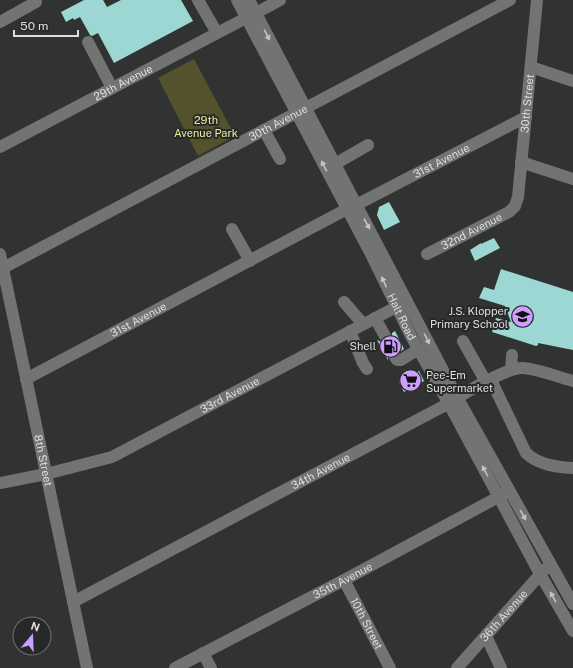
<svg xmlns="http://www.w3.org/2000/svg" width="573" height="668" font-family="'Public Sans',sans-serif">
  <rect width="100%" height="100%" fill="#313332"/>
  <path fill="#54522d" d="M 194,59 L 235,136 L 198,156 L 158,78 Z"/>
  <g fill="#9dd7d4">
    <path d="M 84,0 L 103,0 L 107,7 L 121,0 L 181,0 L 193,21 L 114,63 L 98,33 L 92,36 L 90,35 L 80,17 L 74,20 L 73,18 L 66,22 L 61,12 Z"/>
    <path d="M 389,202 L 400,222 L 384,230 L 377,215 L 379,207 Z"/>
    <path d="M 494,238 L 500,248 L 475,261 L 470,250 L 481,243 L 481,244 Z"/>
    <path d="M 501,269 L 573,292 L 573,350 L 538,343 L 538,345 L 536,346 L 492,332 L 496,318 L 511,322 L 505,306 L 479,298 L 484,287 L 494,290 Z"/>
    <path d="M 395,331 L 404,349 L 400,352 L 395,350 L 391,351 L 388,354 L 388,360 L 377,340 L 384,343 L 388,343 L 392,340 L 392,333 Z"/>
    <path d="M 419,371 L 424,381 L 404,392 L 399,382 Z"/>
  </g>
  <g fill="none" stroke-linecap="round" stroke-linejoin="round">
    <path stroke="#4b4d4c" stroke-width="12" stroke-dasharray="12 6" stroke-linecap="butt" d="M 385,336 L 395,357"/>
    <g stroke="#717472" stroke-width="12">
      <path d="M 198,0 L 217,33"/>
      <path id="s1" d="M 237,0 L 372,256 L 411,336 L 448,402 L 540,574 L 573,631"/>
      <path d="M 249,0 L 457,397 L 573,604"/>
      <path d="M 256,13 L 280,0"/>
      <path d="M 0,22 L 36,2"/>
      <path d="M 88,42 L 112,88"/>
      <path d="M 531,67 L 573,81"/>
      <path d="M 264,130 L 280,159"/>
      <path id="s2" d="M 0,147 L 246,18"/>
      <path d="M 521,162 L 573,179"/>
      <path d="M 335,164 L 368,145"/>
      <path id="s3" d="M 356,205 L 526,117"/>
      <path d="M 232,229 L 250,261"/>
      <path id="s4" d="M 0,254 L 87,668"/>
      <path id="s5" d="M 427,254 L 509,212 L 515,206 L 518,197 L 537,0"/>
      <path id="s6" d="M 3,268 L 510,0"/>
      <path d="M 344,302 L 363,324"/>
      <path d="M 375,318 L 385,336"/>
      <path d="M 350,331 L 363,363 L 367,369"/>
      <path d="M 463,341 L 486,382"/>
      <path d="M 395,357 L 397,360 L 401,360 L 419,349"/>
      <path d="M 511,370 L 512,355"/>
      <path id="s7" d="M 26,379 L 347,209"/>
      <path d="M 491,380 L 526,453 C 539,465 556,467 573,468"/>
      <path id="s8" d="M 0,483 L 46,474 L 112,457 L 402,304"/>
      <path id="s9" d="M 344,580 L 390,668"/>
      <path id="s10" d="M 73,602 L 440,408 C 457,398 505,367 523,368 C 539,369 557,377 573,381"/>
      <path d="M 486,636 L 501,668"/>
      <path d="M 203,653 L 211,668"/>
      <path id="s11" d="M 175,668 L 344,580 L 504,494"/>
      <path id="s12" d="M 457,668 L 545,569"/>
    </g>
  </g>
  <defs><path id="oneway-solid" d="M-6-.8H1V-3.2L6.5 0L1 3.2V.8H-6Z"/></defs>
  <g fill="#c3c4c3">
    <use href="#oneway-solid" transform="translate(267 35) rotate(62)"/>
    <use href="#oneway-solid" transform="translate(324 166) rotate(-118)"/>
    <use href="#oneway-solid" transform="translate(367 224) rotate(61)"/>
    <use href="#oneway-solid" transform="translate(384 282) rotate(-115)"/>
    <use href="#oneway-solid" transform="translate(427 339) rotate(63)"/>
    <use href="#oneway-solid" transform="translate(485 471) rotate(-118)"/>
    <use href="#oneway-solid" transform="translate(523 515) rotate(60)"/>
    <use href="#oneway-solid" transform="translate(553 597) rotate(-120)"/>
  </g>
  <defs>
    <symbol id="school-disc" viewBox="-11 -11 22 22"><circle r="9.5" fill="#cf9dff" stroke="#272928"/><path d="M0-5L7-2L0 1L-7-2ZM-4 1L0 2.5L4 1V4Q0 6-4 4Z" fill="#111"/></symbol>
    <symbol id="fuel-disc" viewBox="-11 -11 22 22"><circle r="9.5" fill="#cf9dff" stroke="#272928"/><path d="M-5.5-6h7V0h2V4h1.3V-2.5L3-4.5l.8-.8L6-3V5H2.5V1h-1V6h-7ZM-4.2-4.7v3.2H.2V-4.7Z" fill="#111"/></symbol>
    <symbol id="supermarket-disc" viewBox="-11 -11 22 22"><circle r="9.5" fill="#cf9dff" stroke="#272928"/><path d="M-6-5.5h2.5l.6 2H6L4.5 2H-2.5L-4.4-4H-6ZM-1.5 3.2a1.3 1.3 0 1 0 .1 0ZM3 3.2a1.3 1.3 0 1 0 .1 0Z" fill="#111"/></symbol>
  </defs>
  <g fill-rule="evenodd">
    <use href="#school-disc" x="510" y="304" width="25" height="25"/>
    <use href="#fuel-disc" x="378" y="334" width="25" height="25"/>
    <use href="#supermarket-disc" x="398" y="368" width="25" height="25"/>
  </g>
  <g text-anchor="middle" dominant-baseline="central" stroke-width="4" stroke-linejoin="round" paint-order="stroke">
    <g font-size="11" fill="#dedfde" stroke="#272928">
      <text stroke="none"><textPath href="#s2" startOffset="139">29th Avenue</textPath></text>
      <text stroke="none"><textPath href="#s5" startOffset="204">30th Street</textPath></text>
      <text stroke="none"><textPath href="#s6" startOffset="311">30th Avenue</textPath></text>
      <text stroke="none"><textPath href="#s3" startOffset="96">31st Avenue</textPath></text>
      <text stroke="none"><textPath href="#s5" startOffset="50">32nd Avenue</textPath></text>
      <text stroke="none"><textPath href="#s1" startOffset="357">Halt Road</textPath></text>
      <text stroke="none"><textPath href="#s7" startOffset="127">31st Avenue</textPath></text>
      <text stroke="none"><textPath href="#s8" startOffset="248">33rd Avenue</textPath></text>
      <text stroke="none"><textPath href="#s4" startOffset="211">8th Street</textPath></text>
      <text stroke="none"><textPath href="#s10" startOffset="280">34th Avenue</textPath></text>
      <text stroke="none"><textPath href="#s11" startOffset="189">35th Avenue</textPath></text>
      <text stroke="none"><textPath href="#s12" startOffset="70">36th Avenue</textPath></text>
      <text stroke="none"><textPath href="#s9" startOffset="49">10th Street</textPath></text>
    </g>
    <g font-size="11" fill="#ebe8a1" stroke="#272928">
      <text x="206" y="120">29th<tspan x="206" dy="13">Avenue Park</tspan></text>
    </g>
    <g font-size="11" fill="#dedfde" stroke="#272928" text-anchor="end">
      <text x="508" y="311">J.S. Klopper<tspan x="508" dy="13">Primary School</tspan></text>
      <text x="376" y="346">Shell</text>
      <text x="426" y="375" text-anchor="start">Pee-Em<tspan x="426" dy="13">Supermarket</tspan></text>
    </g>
  </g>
  <g transform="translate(32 636) rotate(19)"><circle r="19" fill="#272928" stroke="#707271"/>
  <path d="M0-3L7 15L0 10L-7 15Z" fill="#cf9dff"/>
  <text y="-6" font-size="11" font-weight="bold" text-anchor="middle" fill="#dedfde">N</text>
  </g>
  <path d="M14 30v6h64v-6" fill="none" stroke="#dedfde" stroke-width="2"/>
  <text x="20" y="30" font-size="12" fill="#dedfde" stroke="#272928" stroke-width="3" paint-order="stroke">50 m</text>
</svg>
